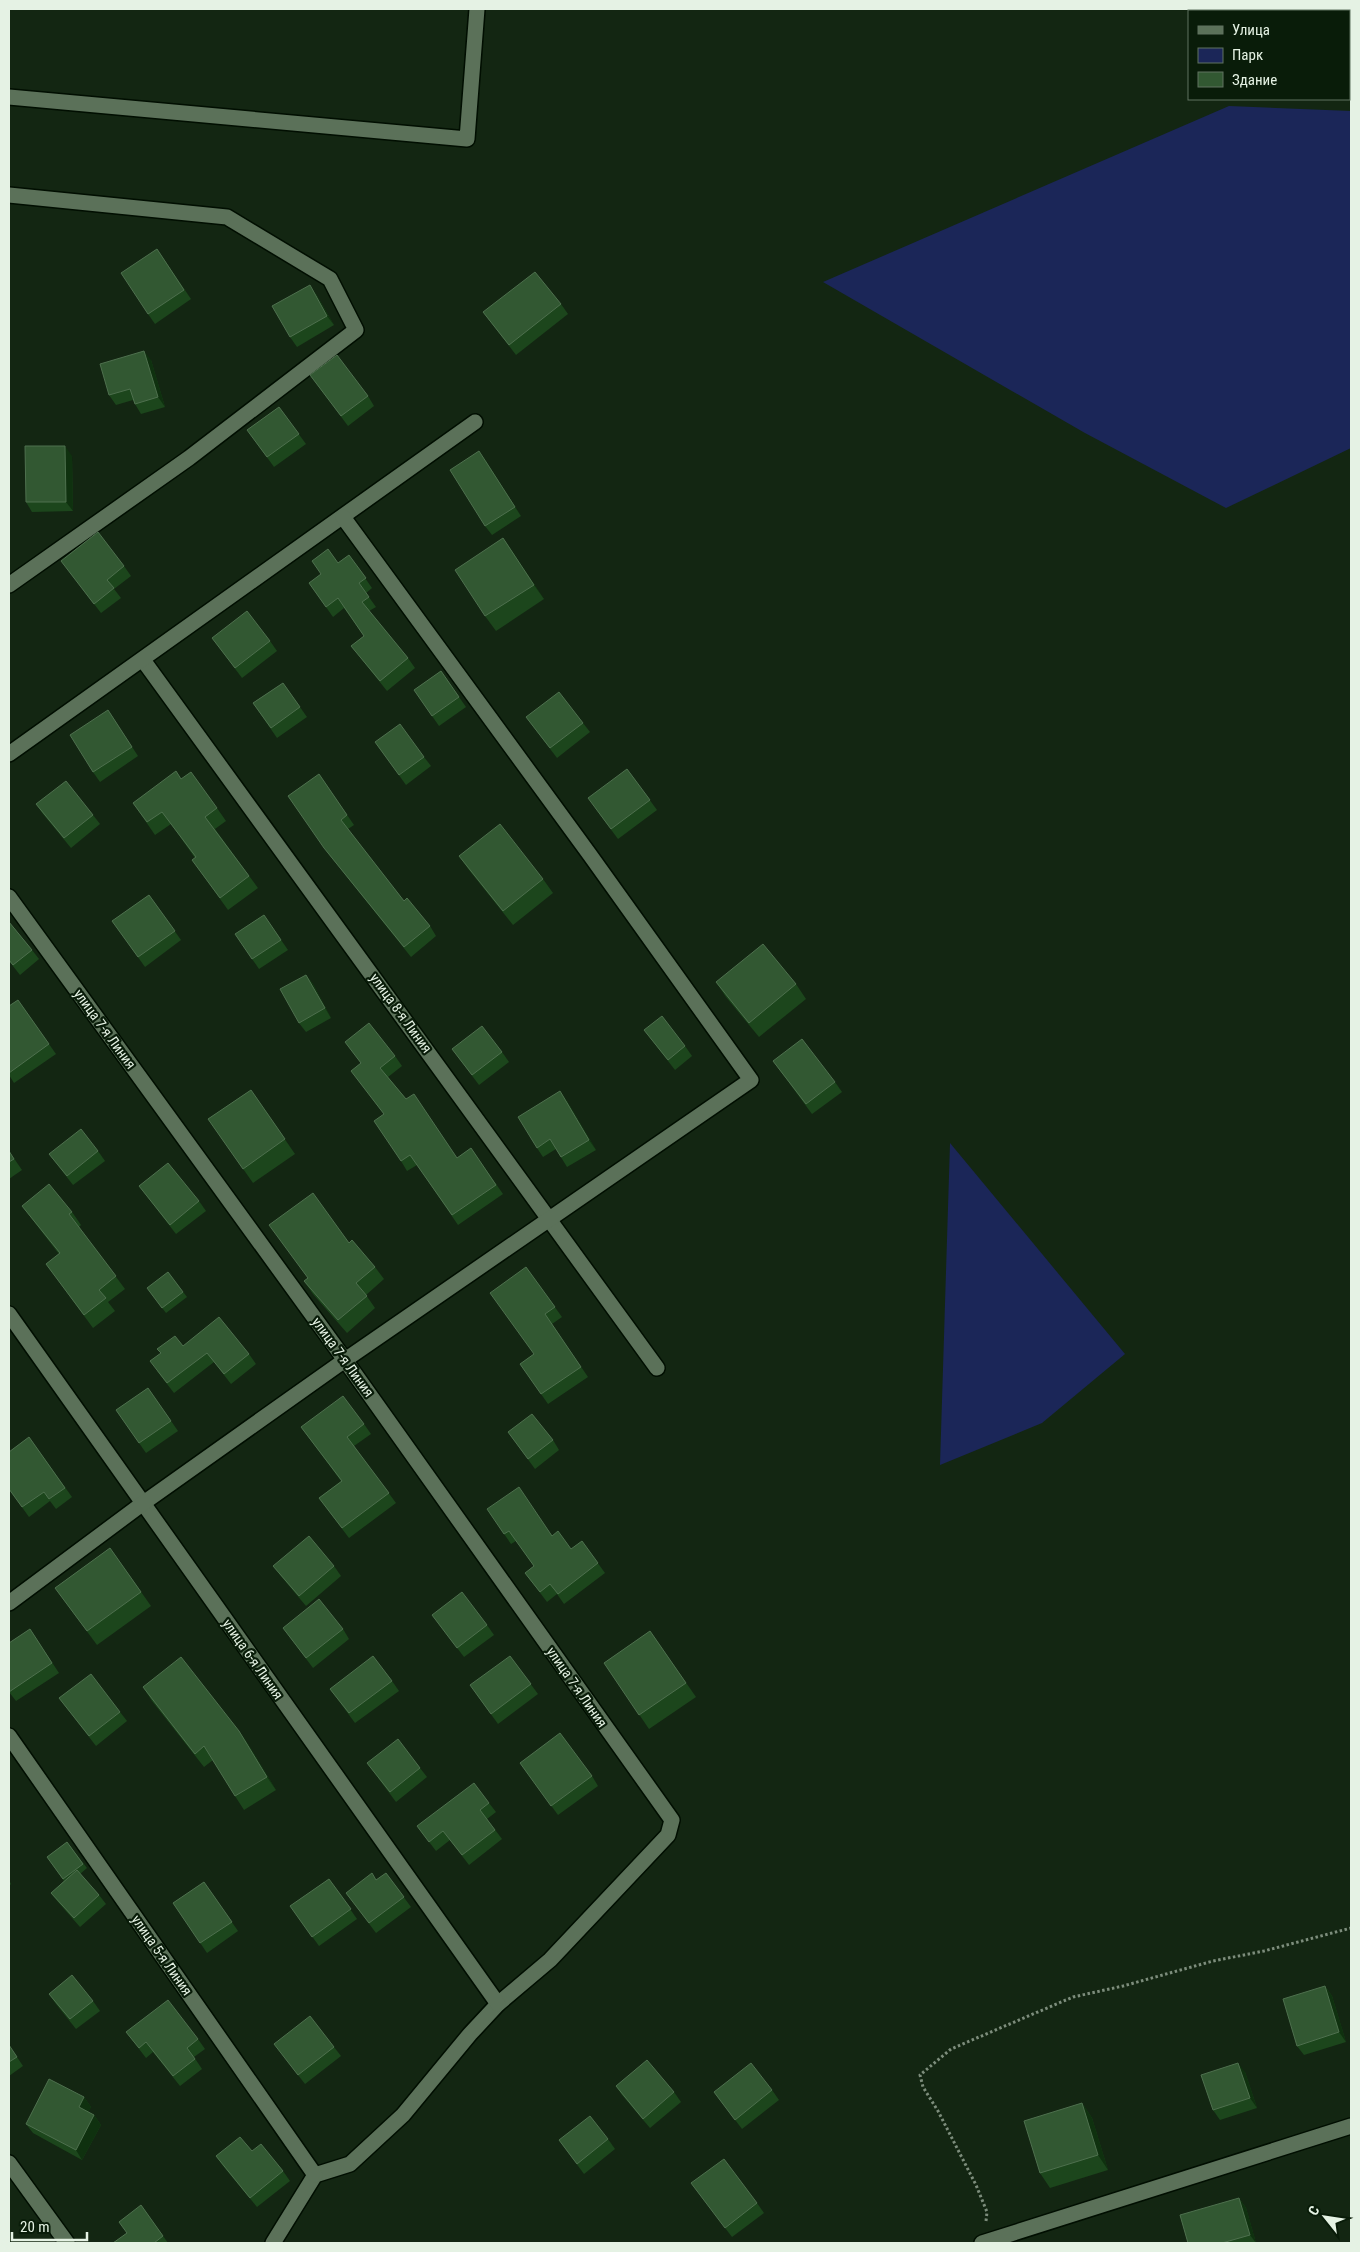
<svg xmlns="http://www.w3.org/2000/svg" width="1360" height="2252" font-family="'Roboto Condensed',sans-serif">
  <rect width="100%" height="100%" fill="#132612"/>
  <g fill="#1b2658">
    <path d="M 1229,106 L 1351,111 L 1351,448 L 1226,508 L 1085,433 L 823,282 Z"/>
    <path d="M 950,1143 L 1125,1354 L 1042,1423 L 940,1465 Z"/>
  </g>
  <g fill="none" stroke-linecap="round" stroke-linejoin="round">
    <defs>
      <g id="minor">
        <path d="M 9,97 L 467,139 L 477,9"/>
        <path d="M 9,195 L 227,217 L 330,279 L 356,330 L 189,458 L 9,585"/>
        <path d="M 143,660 L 657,1368"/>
        <path d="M 9,754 L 475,422"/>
        <path d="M 9,897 L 345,1360 L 672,1820 L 668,1835 L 550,1960 L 498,2004 L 470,2034 L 403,2115 L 350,2164 L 315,2175 L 273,2243"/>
        <path d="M 9,1314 L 498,2004"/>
        <path d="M 9,1603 L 142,1504 L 345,1360 L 751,1080 L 590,855 L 343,517"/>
        <path d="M 9,1736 L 315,2175"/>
        <path d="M 9,2163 L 67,2243"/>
        <path d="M 982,2243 L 1351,2126"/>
      </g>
    </defs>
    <use href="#minor" stroke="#010e01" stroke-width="18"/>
    <path stroke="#7d8d7c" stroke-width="3" stroke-dasharray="2.5 2.5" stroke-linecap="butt" d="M 986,2221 L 987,2212 L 976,2185 L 938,2111 L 923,2087 L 920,2075 L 951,2049 L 1073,1997 L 1123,1986 L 1213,1961 L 1264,1951 L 1351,1928"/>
    <use href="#minor" stroke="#5b7159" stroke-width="15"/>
  </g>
  <g fill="#1c461c">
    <path d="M 157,249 L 191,299 L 155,324 L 148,314 Z"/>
    <path d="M 316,294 L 334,325 L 297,347 L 290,337 Z"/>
    <path d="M 561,304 L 568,314 L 516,355 L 483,312 Z"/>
    <path d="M 151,360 L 165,407 L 141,414 L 135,404 L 133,400 L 116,405 L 109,395 Z"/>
    <path d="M 310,375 L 368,396 L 374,406 L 348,426 Z"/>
    <path d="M 279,407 L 306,444 L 274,467 L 247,430 Z"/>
    <path d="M 72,456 L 73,511 L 32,512 L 26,502 Z"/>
    <path d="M 486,461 L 521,516 L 492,535 L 485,526 Z"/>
    <path d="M 503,538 L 544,599 L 496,631 L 485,616 Z"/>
    <path d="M 349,555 L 372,588 L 366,593 L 376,607 L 369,611 L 408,658 L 415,668 L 387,691 L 351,646 L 364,636 L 344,608 L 333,617 L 309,583 Z"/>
    <path d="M 61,561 L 124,566 L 131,576 L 114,589 L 121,598 L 101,613 Z"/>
    <path d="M 212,638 L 270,641 L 277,651 L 242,678 Z"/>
    <path d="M 441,671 L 466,707 L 439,726 L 414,690 Z"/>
    <path d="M 283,683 L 307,717 L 277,738 L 253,703 Z"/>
    <path d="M 108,710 L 138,756 L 100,782 L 93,772 Z"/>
    <path d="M 526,717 L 583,723 L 590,732 L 557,758 Z"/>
    <path d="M 375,742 L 424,757 L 431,766 L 406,785 Z"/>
    <path d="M 627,769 L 657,810 L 618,839 L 595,808 Z"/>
    <path d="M 319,774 L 354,825 L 348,829 L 404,901 L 430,926 L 436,936 L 411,957 L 331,857 L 288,796 Z"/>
    <path d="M 181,779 L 217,808 L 226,821 L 215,829 L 258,888 L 228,910 L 192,860 L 195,858 L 171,824 L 155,835 L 133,803 Z"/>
    <path d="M 36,804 L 93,815 L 100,824 L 71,848 L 43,814 Z"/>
    <path d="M 459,856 L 543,879 L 553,893 L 513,925 L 469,870 Z"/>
    <path d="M 149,895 L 181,940 L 145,967 L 112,921 Z"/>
    <path d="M 264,915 L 288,950 L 259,969 L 235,934 Z"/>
    <path d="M 9,922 L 32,950 L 39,959 L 20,975 L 9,961 Z"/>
    <path d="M 306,975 L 313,984 L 331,1018 L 306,1032 L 299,1023 Z"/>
    <path d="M 716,982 L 796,984 L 806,999 L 759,1037 L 726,997 Z"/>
    <path d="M 18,1000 L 56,1054 L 14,1083 L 9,1075 L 9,1006 Z"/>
    <path d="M 644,1030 L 685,1046 L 692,1056 L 675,1070 Z"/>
    <path d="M 345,1042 L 395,1056 L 402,1066 L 388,1077 L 406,1099 L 457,1158 L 471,1148 L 503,1194 L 458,1225 L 417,1165 L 407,1171 L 401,1161 L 384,1114 L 351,1071 L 361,1063 Z"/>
    <path d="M 452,1049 L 502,1052 L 509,1062 L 479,1085 Z"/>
    <path d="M 773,1061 L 835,1082 L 842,1092 L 812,1114 Z"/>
    <path d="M 251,1090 L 295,1154 L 253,1183 L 208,1119 Z"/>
    <path d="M 567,1101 L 596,1150 L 567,1167 L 556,1149 L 543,1157 L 537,1148 Z"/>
    <path d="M 9,1151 L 22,1170 L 9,1179 Z"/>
    <path d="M 98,1151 L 105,1161 L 73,1185 L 49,1154 Z"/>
    <path d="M 139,1186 L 199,1201 L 206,1211 L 176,1234 Z"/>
    <path d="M 22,1206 L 72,1212 L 81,1225 L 79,1227 L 125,1289 L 108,1302 L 115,1311 L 93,1328 L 46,1264 L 59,1254 Z"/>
    <path d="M 349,1243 L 375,1267 L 384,1279 L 366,1295 L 375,1308 L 347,1333 L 313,1294 L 304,1281 Z"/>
    <path d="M 526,1267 L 562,1317 L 552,1324 L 588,1377 L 548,1404 L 520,1364 L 534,1354 Z"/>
    <path d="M 168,1272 L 187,1297 L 166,1313 L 147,1288 Z"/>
    <path d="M 183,1346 L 249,1354 L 256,1364 L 231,1384 L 214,1362 L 174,1393 L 157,1371 Z"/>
    <path d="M 148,1388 L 178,1431 L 146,1453 L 116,1410 Z"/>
    <path d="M 364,1424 L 371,1434 L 354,1446 L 396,1503 L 349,1538 L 319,1498 L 341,1481 L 301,1427 Z"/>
    <path d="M 508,1432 L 553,1440 L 559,1450 L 535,1469 Z"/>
    <path d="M 29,1437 L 72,1497 L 56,1509 L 50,1501 L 29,1517 L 9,1489 Z"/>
    <path d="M 487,1509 L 552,1535 L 571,1549 L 582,1541 L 605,1573 L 564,1604 L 557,1594 L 547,1602 L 525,1573 L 534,1566 L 516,1541 L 511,1544 Z"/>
    <path d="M 110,1548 L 151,1606 L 97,1645 L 55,1588 Z"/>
    <path d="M 273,1566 L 334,1566 L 341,1576 L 306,1606 L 280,1575 Z"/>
    <path d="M 432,1615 L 487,1625 L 494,1635 L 464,1657 Z"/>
    <path d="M 283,1628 L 343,1629 L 349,1639 L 313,1668 Z"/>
    <path d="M 30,1629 L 59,1673 L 16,1701 L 9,1692 Z"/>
    <path d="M 650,1631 L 696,1697 L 649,1729 L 604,1663 Z"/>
    <path d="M 510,1656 L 538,1694 L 498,1724 L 477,1695 Z"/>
    <path d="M 392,1681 L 399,1691 L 355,1723 L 330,1689 Z"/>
    <path d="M 143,1687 L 239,1731 L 248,1744 L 276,1790 L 244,1810 L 235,1796 L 213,1760 L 204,1767 L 152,1701 Z"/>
    <path d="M 59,1698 L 120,1712 L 127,1721 L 96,1746 Z"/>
    <path d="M 367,1763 L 420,1768 L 427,1777 L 396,1802 Z"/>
    <path d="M 520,1763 L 592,1776 L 598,1786 L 558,1815 Z"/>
    <path d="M 489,1803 L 496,1812 L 487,1819 L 502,1839 L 469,1865 L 450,1840 L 436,1851 L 417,1826 Z"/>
    <path d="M 67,1842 L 87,1868 L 80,1874 L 99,1895 L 106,1904 L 80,1927 L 58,1902 L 51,1893 L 64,1881 L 47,1857 Z"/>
    <path d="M 386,1873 L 411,1907 L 376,1933 L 346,1893 L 376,1880 Z"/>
    <path d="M 329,1879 L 357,1919 L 319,1946 L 290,1906 Z"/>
    <path d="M 9,1880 L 11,1884 L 9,1886 Z"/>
    <path d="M 204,1882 L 238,1931 L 207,1953 L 173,1903 Z"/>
    <path d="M 1325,1986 L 1332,1996 L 1346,2042 L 1304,2055 L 1297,2046 Z"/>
    <path d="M 49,1994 L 93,2001 L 100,2011 L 76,2029 L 56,2004 Z"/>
    <path d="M 126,2032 L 198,2039 L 205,2049 L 194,2057 L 202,2069 L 180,2086 L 153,2052 L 146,2058 Z"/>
    <path d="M 274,2044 L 334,2047 L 341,2056 L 305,2084 Z"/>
    <path d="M 9,2045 L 23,2066 L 9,2076 Z"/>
    <path d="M 1245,2072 L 1257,2108 L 1220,2120 L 1213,2110 Z"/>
    <path d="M 616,2086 L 674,2092 L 681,2102 L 650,2128 L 622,2095 Z"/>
    <path d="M 772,2090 L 779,2100 L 742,2129 L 714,2092 Z"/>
    <path d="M 84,2097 L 91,2107 L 88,2112 L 94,2115 L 101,2125 L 82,2160 L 33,2133 L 26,2124 Z"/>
    <path d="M 1082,2103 L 1092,2118 L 1108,2170 L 1050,2188 L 1040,2173 Z"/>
    <path d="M 608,2139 L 615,2149 L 584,2174 L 559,2140 Z"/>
    <path d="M 252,2151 L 283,2171 L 290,2181 L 257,2207 L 223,2166 L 216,2156 Z"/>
    <path d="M 691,2183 L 757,2203 L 764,2213 L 732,2237 Z"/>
    <path d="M 1239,2198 L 1246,2208 L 1256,2243 L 1188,2243 Z"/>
    <path d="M 141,2205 L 168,2243 L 113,2243 L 127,2233 Z"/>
  </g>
  <g fill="#0f310f">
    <path d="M 310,285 L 316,294 L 334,325 L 327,316 Z"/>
    <path d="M 144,351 L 151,360 L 165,407 L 158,397 Z"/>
    <path d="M 65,446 L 72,456 L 73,511 L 66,502 Z"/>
    <path d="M 479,451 L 486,461 L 521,516 L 515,507 Z"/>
    <path d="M 503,538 L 513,552 L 544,599 L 534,585 Z"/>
    <path d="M 306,975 L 313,984 L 331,1018 L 325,1008 Z"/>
    <path d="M 560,1091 L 567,1101 L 596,1150 L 589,1140 Z"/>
    <path d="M 239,1731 L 248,1744 L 276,1790 L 267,1777 Z"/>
    <path d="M 1325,1986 L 1332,1996 L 1346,2042 L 1339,2032 Z"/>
    <path d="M 1238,2063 L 1245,2072 L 1257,2108 L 1250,2098 Z"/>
    <path d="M 84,2097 L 91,2107 L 86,2117 L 79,2107 Z"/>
    <path d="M 1082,2103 L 1092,2118 L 1108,2170 L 1098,2155 Z"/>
    <path d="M 94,2115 L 101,2125 L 82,2160 L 76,2150 Z"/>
    <path d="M 1239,2198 L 1246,2208 L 1256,2243 L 1250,2235 Z"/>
  </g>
  <g fill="#325832" stroke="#4e704e">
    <path d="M 157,249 L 184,290 L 148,314 L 121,273 Z"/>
    <path d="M 535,272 L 561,304 L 509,345 L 483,312 Z"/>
    <path d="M 310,285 L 327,316 L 290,337 L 272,306 Z"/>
    <path d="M 144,351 L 158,397 L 135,404 L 130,389 L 109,395 L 100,364 Z"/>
    <path d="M 337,355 L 368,396 L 341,416 L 310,375 Z"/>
    <path d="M 279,407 L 299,434 L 267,457 L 247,430 Z"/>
    <path d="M 25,446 L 65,446 L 66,502 L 26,502 Z"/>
    <path d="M 479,451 L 515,507 L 485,526 L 450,470 Z"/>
    <path d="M 98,532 L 124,566 L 107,580 L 114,588 L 94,604 L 61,561 Z"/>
    <path d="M 503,538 L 534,585 L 485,616 L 455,570 Z"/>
    <path d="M 328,549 L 338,563 L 349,555 L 366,578 L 359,583 L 369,597 L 362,602 L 408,658 L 380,681 L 351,646 L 364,636 L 338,598 L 326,607 L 309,583 L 321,574 L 312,561 Z"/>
    <path d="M 247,611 L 270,641 L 235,668 L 212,638 Z"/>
    <path d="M 441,671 L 459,697 L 432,716 L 414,690 Z"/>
    <path d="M 283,683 L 300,707 L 271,728 L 253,703 Z"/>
    <path d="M 559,692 L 583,723 L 550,748 L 526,717 Z"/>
    <path d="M 108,710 L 132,747 L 93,772 L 70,735 Z"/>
    <path d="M 400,724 L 424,757 L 399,775 L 375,742 Z"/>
    <path d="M 627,769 L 650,800 L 611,829 L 588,798 Z"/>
    <path d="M 176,771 L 181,779 L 191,772 L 217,808 L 205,817 L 249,876 L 220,898 L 192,860 L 196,857 L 162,812 L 147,822 L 133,803 Z"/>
    <path d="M 319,774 L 347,815 L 341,820 L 404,901 L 407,898 L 430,926 L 404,947 L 324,848 L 288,796 Z"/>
    <path d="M 66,781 L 93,815 L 64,838 L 36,804 Z"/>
    <path d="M 500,824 L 543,879 L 503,911 L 459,856 Z"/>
    <path d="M 149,895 L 175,931 L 138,957 L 112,921 Z"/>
    <path d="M 264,915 L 281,940 L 252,959 L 235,934 Z"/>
    <path d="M 9,922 L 32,950 L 13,965 L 9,960 Z"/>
    <path d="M 763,944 L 796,984 L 749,1023 L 716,982 Z"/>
    <path d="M 306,975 L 325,1008 L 299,1023 L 280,989 Z"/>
    <path d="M 18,1000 L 49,1044 L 9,1073 L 9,1006 Z"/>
    <path d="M 662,1016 L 685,1046 L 668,1060 L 644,1030 Z"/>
    <path d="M 369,1023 L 395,1056 L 380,1068 L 406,1099 L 414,1094 L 457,1158 L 471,1148 L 496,1185 L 452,1215 L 410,1155 L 401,1161 L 374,1121 L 384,1114 L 351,1071 L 361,1063 L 345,1042 Z"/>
    <path d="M 482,1026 L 502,1052 L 472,1075 L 452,1049 Z"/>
    <path d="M 802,1039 L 835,1082 L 806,1104 L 773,1061 Z"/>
    <path d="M 251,1090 L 285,1139 L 243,1169 L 208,1119 Z"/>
    <path d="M 560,1091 L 589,1140 L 561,1157 L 550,1139 L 537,1148 L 518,1117 Z"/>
    <path d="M 81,1129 L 98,1151 L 67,1176 L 49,1154 Z"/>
    <path d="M 9,1151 L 14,1159 L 9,1162 Z"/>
    <path d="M 168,1163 L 199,1201 L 170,1225 L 139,1186 Z"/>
    <path d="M 49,1184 L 72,1212 L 69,1214 L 116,1276 L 99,1290 L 106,1298 L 84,1315 L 46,1264 L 60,1253 L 22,1206 Z"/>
    <path d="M 313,1193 L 349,1243 L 352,1240 L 375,1267 L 356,1283 L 367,1296 L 338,1320 L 304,1281 L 308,1278 L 269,1225 Z"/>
    <path d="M 526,1267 L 555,1307 L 545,1314 L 581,1367 L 541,1394 L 520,1364 L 534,1354 L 490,1293 Z"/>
    <path d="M 168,1272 L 183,1292 L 162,1308 L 147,1288 Z"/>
    <path d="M 219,1317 L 249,1354 L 224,1374 L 207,1353 L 167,1383 L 150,1361 L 161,1353 L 157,1349 L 175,1336 L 183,1346 Z"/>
    <path d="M 148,1388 L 171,1421 L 139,1443 L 116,1410 Z"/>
    <path d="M 343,1396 L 364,1424 L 347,1437 L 389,1493 L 342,1528 L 319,1498 L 342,1481 L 301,1427 Z"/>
    <path d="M 532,1414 L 553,1440 L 528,1459 L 508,1432 Z"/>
    <path d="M 29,1437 L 65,1488 L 49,1499 L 44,1492 L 22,1507 L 9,1489 L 9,1452 Z"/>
    <path d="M 519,1487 L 552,1536 L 558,1531 L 571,1549 L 582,1541 L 598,1563 L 558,1594 L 550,1584 L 540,1592 L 525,1573 L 534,1566 L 509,1531 L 504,1534 L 487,1509 Z"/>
    <path d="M 309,1536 L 334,1566 L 299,1596 L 273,1566 Z"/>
    <path d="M 110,1548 L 141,1592 L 87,1631 L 55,1588 Z"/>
    <path d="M 462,1592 L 487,1625 L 457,1648 L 432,1615 Z"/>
    <path d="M 319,1599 L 343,1629 L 306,1658 L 283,1628 Z"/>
    <path d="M 30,1629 L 52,1663 L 9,1692 L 9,1643 Z"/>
    <path d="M 650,1631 L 686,1683 L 639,1715 L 604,1663 Z"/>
    <path d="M 373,1656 L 392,1681 L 349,1713 L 330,1689 Z"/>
    <path d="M 510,1656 L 531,1684 L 491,1714 L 470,1685 Z"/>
    <path d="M 181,1657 L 239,1731 L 267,1777 L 235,1796 L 204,1746 L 195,1754 L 143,1687 Z"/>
    <path d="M 91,1674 L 120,1712 L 89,1736 L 59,1698 Z"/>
    <path d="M 560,1733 L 592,1776 L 551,1806 L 520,1763 Z"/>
    <path d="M 398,1739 L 420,1768 L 390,1792 L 367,1763 Z"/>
    <path d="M 474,1783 L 489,1803 L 480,1810 L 495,1830 L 462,1855 L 443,1831 L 429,1842 L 417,1826 Z"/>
    <path d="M 67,1842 L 83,1864 L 63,1879 L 47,1857 Z"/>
    <path d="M 77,1870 L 99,1895 L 74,1918 L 51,1893 Z"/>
    <path d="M 372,1873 L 376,1880 L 386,1873 L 404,1897 L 369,1923 L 346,1893 Z"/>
    <path d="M 329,1879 L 351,1909 L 312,1937 L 290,1906 Z"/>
    <path d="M 204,1882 L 232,1922 L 200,1943 L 173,1903 Z"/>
    <path d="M 72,1975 L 93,2001 L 70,2019 L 49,1994 Z"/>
    <path d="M 1325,1986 L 1339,2032 L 1297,2046 L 1283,1999 Z"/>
    <path d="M 168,2000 L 198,2039 L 187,2048 L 195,2059 L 173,2076 L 146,2042 L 139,2048 L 126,2032 Z"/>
    <path d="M 310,2016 L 334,2047 L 298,2075 L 274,2044 Z"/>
    <path d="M 9,2045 L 17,2057 L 9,2062 Z"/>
    <path d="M 647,2060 L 674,2092 L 643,2119 L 616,2086 Z"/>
    <path d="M 751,2063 L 772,2090 L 735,2120 L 714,2092 Z"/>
    <path d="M 1238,2063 L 1250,2098 L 1213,2110 L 1201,2075 Z"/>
    <path d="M 49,2079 L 84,2097 L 79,2107 L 94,2115 L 76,2150 L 26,2124 Z"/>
    <path d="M 1082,2103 L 1098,2155 L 1040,2173 L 1024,2121 Z"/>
    <path d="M 590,2116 L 608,2139 L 577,2164 L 559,2140 Z"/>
    <path d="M 240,2137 L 252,2151 L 261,2144 L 283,2171 L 250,2198 L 216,2156 Z"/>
    <path d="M 724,2159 L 757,2203 L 725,2228 L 691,2183 Z"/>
    <path d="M 1239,2198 L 1250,2235 L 1222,2243 L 1188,2243 L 1180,2215 Z"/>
    <path d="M 141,2205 L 163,2236 L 154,2243 L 113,2243 L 127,2233 L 119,2222 Z"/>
  </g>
  <g text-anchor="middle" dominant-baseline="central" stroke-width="4.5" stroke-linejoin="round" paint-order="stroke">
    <g font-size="14" fill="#e5f2e4" stroke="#091c09">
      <text transform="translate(401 1013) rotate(54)">улица 8-я Линия</text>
      <text transform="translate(105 1029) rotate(54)">улица 7-я Линия</text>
      <text transform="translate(343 1357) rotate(54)">улица 7-я Линия</text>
      <text transform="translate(253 1659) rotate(55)">улица 6-я Линия</text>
      <text transform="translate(577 1687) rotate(55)">улица 7-я Линия</text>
      <text transform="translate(162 1955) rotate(55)">улица 5-я Линия</text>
    </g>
  </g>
  <rect width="1360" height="2252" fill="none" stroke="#e5f2e4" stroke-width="20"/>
  <rect x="1188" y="10" width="162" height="90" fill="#091c09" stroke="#617261"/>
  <rect x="1198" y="26" width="25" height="8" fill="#5b7159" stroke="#617261"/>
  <text x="1232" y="35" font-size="15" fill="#e5f2e4">Улица</text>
  <rect x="1198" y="48" width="25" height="15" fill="#1b2658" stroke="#617261"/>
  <text x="1232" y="60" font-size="15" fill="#e5f2e4">Парк</text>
  <rect x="1198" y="72" width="25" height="15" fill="#325832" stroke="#617261"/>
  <text x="1232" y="85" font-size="15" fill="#e5f2e4">Здание</text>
  <g transform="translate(1325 2217) rotate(300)" stroke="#091c09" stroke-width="4" paint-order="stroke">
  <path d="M0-4L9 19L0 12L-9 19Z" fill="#e5f2e4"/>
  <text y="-8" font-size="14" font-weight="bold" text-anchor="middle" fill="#e5f2e4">С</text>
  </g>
  <path d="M12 2232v8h75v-8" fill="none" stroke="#e5f2e4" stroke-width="2.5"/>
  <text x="20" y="2232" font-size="15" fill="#e5f2e4" stroke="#091c09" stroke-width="4" paint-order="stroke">20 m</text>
</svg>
